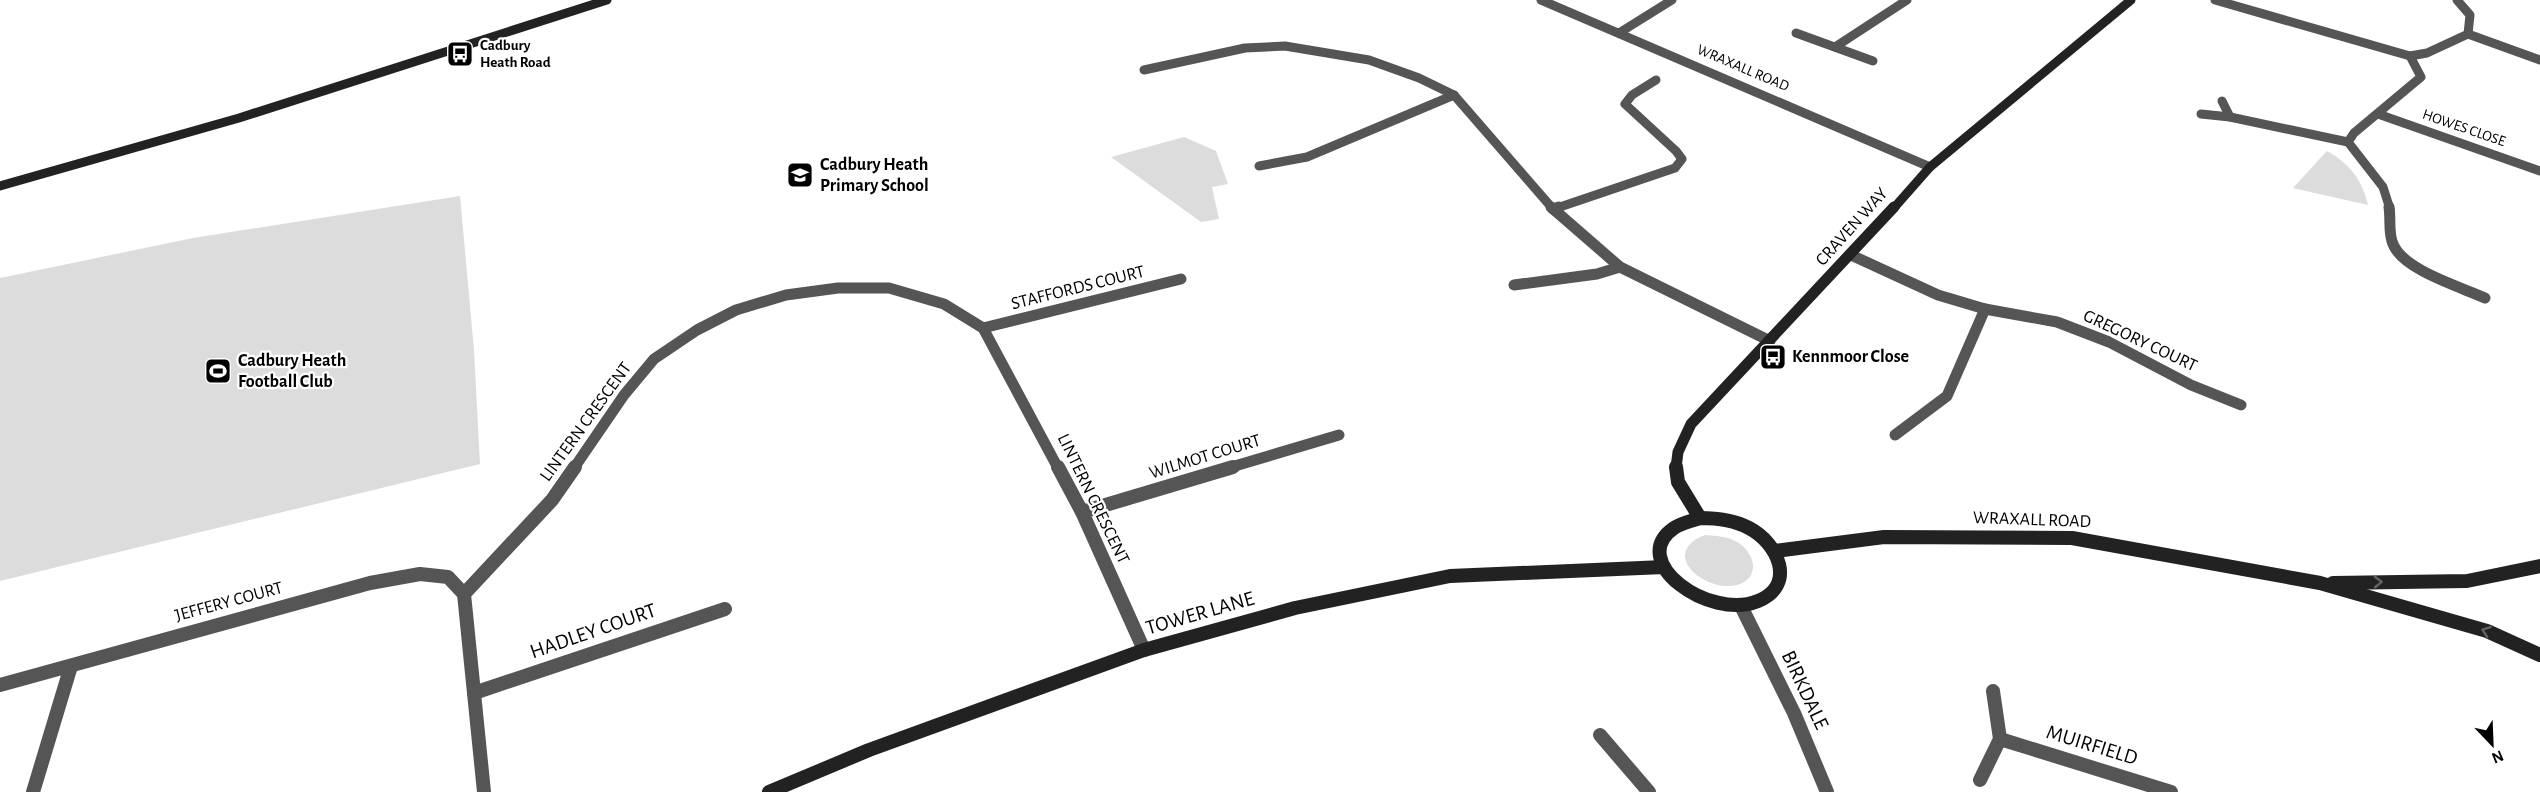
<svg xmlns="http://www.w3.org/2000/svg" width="2540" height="792" font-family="'Alegreya Sans',sans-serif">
  <rect width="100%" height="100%" fill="#fff"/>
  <g fill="#dcdcdc">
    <path d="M 1184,137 L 1216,151 L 1228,184 L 1212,187 L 1219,219 L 1201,222 L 1111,157 Z"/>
    <path d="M 2327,151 C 2350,164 2362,180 2368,205 L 2293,188 Z"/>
    <path d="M 460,196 L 474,350 L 480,464 L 0,581 L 0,278 L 193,238 Z"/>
    <path d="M 1705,535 C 1716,536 1727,536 1737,542 C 1753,551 1762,575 1740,584 C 1709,596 1656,554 1705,535 Z"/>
  </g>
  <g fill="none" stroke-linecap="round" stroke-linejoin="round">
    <g stroke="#555" stroke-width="9">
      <path d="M 1541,0 L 1930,167"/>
      <path d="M 2215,0 L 2410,56 L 2427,53 L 2468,34 L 2470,15 L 2457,0"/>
      <path d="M 1619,33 L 1672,0"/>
      <path d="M 1796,33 L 1873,61"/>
      <path d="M 2468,34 L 2540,60"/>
      <path d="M 1835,47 L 1907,0"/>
      <path d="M 1144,70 L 1245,48 L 1285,46 L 1369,60 L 1419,78 L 1454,95 L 1553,209"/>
      <path d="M 2222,101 L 2230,117"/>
      <path d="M 2201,114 L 2230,117 L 2348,142"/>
      <path d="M 2378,114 L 2540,171"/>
      <path d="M 1259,166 L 1307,157 L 1454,95"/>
      <path d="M 1554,209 L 1675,168 L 1682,159 L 1676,151 L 1625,104 L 1632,95 L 1656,80"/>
      <path d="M 2390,209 L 2383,187 L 2348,142 L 2354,133 L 2421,77 L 2410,56"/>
    </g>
    <g stroke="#555" stroke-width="11">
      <path d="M 1551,207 L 1620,267 L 1770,341"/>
      <path d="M 2389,207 C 2391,219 2388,233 2393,244 C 2403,270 2461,287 2485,298"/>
      <path d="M 1553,209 L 1559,207"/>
      <path d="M 1851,255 L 1938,295 L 1985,309 L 2057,322 L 2109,342 L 2191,385 L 2241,405"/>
      <path d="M 1514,285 L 1597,274 L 1620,267"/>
      <path d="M 983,328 L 1181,279"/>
      <path d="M 1895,435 L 1947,396 L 1985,309"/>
      <path d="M 574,468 L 624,395 L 654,359 L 697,330 L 736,310 L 786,295 L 838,288 L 889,288 L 944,304 L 983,328 L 1058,468"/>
      <path d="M 1228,468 L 1339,435"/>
    </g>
    <g stroke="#555" stroke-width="14">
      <path d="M 1058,467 L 1082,512 L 1144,650"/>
      <path d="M 1082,512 L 1233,467"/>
      <path d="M 1741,606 L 1794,713 L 1827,792"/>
      <path d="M 0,685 L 370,583 L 420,574 L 448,577 L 464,594"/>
      <path d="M 474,693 L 725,609"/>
      <path d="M 1600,735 L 1649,792"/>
      <path d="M 2000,739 L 2171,792"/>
      <path d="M 1980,780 L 2000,739 L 1993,691"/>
      <path d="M 33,792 L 71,666"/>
      <path d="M 484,792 L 464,594 L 552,500 L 575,467"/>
    </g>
    <g stroke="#222" stroke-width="9">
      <path d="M 0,186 L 239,118 L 607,0"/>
      <path d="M 1893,209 L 1930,167 L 2131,0"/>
    </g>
    <path stroke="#222" stroke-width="11" d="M 1676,468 L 1678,452 L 1691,424 L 1894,207"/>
    <g stroke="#222" stroke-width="14">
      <path d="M 1676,467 L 1678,482 L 1700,518"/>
      <path d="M 1700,518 C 1717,518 1734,520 1749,528 C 1778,543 1797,585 1758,601 C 1709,621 1626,561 1674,528 C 1681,523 1692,521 1700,518 Z"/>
      <path d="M 1775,551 L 1884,537 L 2072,538 L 2320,583 L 2487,631 L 2540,655"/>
      <path d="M 2333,583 L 2467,581 L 2540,566"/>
      <path d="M 769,792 L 869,750 L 1144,650 L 1295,608 L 1450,576 L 1664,567"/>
    </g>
  </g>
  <defs><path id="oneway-chevron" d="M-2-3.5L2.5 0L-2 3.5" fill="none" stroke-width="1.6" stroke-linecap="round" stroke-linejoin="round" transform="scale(1.5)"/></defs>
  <g stroke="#646464">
    <use href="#oneway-chevron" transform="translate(2378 582) rotate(-1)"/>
    <use href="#oneway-chevron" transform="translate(2486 631) rotate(-160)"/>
  </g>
  <defs>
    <symbol id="bus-square" viewBox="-11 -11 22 22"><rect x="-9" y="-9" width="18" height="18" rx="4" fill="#000" stroke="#fff"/><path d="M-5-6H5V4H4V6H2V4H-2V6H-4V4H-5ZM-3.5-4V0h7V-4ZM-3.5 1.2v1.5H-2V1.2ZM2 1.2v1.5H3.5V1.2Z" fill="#fff"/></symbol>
    <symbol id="school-square" viewBox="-11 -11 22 22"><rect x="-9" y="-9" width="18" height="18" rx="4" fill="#000" stroke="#fff"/><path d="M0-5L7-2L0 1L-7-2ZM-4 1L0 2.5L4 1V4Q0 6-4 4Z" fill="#fff"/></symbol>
    <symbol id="stadium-square" viewBox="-11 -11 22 22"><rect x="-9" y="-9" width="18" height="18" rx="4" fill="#000" stroke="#fff"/><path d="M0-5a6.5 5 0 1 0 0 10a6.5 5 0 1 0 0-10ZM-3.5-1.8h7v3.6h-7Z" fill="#fff"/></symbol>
  </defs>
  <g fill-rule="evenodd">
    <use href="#bus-square" x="445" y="39" width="30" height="30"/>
    <use href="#school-square" x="785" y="160" width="30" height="30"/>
    <use href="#bus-square" x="1758" y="342" width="30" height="30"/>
    <use href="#stadium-square" x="203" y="356" width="30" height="30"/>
  </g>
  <g text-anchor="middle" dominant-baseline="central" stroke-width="4.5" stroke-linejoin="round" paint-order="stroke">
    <g font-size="15" font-weight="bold" fill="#000" stroke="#fff" text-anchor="start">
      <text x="480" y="45">Cadbury<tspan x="480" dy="17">Heath Road</tspan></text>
    </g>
    <g font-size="15" fill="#000" stroke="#fff">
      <text transform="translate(1743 68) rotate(23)">WRAXALL ROAD</text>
      <text transform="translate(2464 128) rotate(19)">HOWES CLOSE</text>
    </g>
    <g font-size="18" font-weight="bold" fill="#000" stroke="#fff" text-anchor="start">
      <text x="820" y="165">Cadbury Heath<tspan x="820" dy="21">Primary School</tspan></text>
      <text x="1792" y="357">Kennmoor Close</text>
      <text x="238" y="361">Cadbury Heath<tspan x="238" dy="21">Football Club</tspan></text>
    </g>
    <g font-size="18" fill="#000" stroke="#fff">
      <text transform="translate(1852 227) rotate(-48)">CRAVEN WAY</text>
      <text transform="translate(1078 288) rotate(-14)">STAFFORDS COURT</text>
      <text transform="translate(2140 341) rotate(25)">GREGORY COURT</text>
      <text transform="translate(586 422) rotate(-54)">LINTERN CRESCENT</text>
      <text transform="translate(1205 457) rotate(-17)">WILMOT COURT</text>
      <text transform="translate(1093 499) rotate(64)">LINTERN CRESCENT</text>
      <text transform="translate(2032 520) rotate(2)">WRAXALL ROAD</text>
      <text transform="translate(229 602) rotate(-15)">JEFFERY COURT</text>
    </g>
    <g font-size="21" fill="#000" stroke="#fff">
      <text transform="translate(1200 613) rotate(-16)">TOWER LANE</text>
      <text transform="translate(593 631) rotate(-19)">HADLEY COURT</text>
      <text transform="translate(1805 690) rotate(65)">BIRKDALE</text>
      <text transform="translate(2092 745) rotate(17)">MUIRFIELD</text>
    </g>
  </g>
  <g transform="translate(2492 744) rotate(157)" stroke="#ffffff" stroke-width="4.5" paint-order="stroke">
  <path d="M0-4.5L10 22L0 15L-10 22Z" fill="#000000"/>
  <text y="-9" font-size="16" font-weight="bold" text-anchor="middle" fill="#000000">N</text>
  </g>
</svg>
